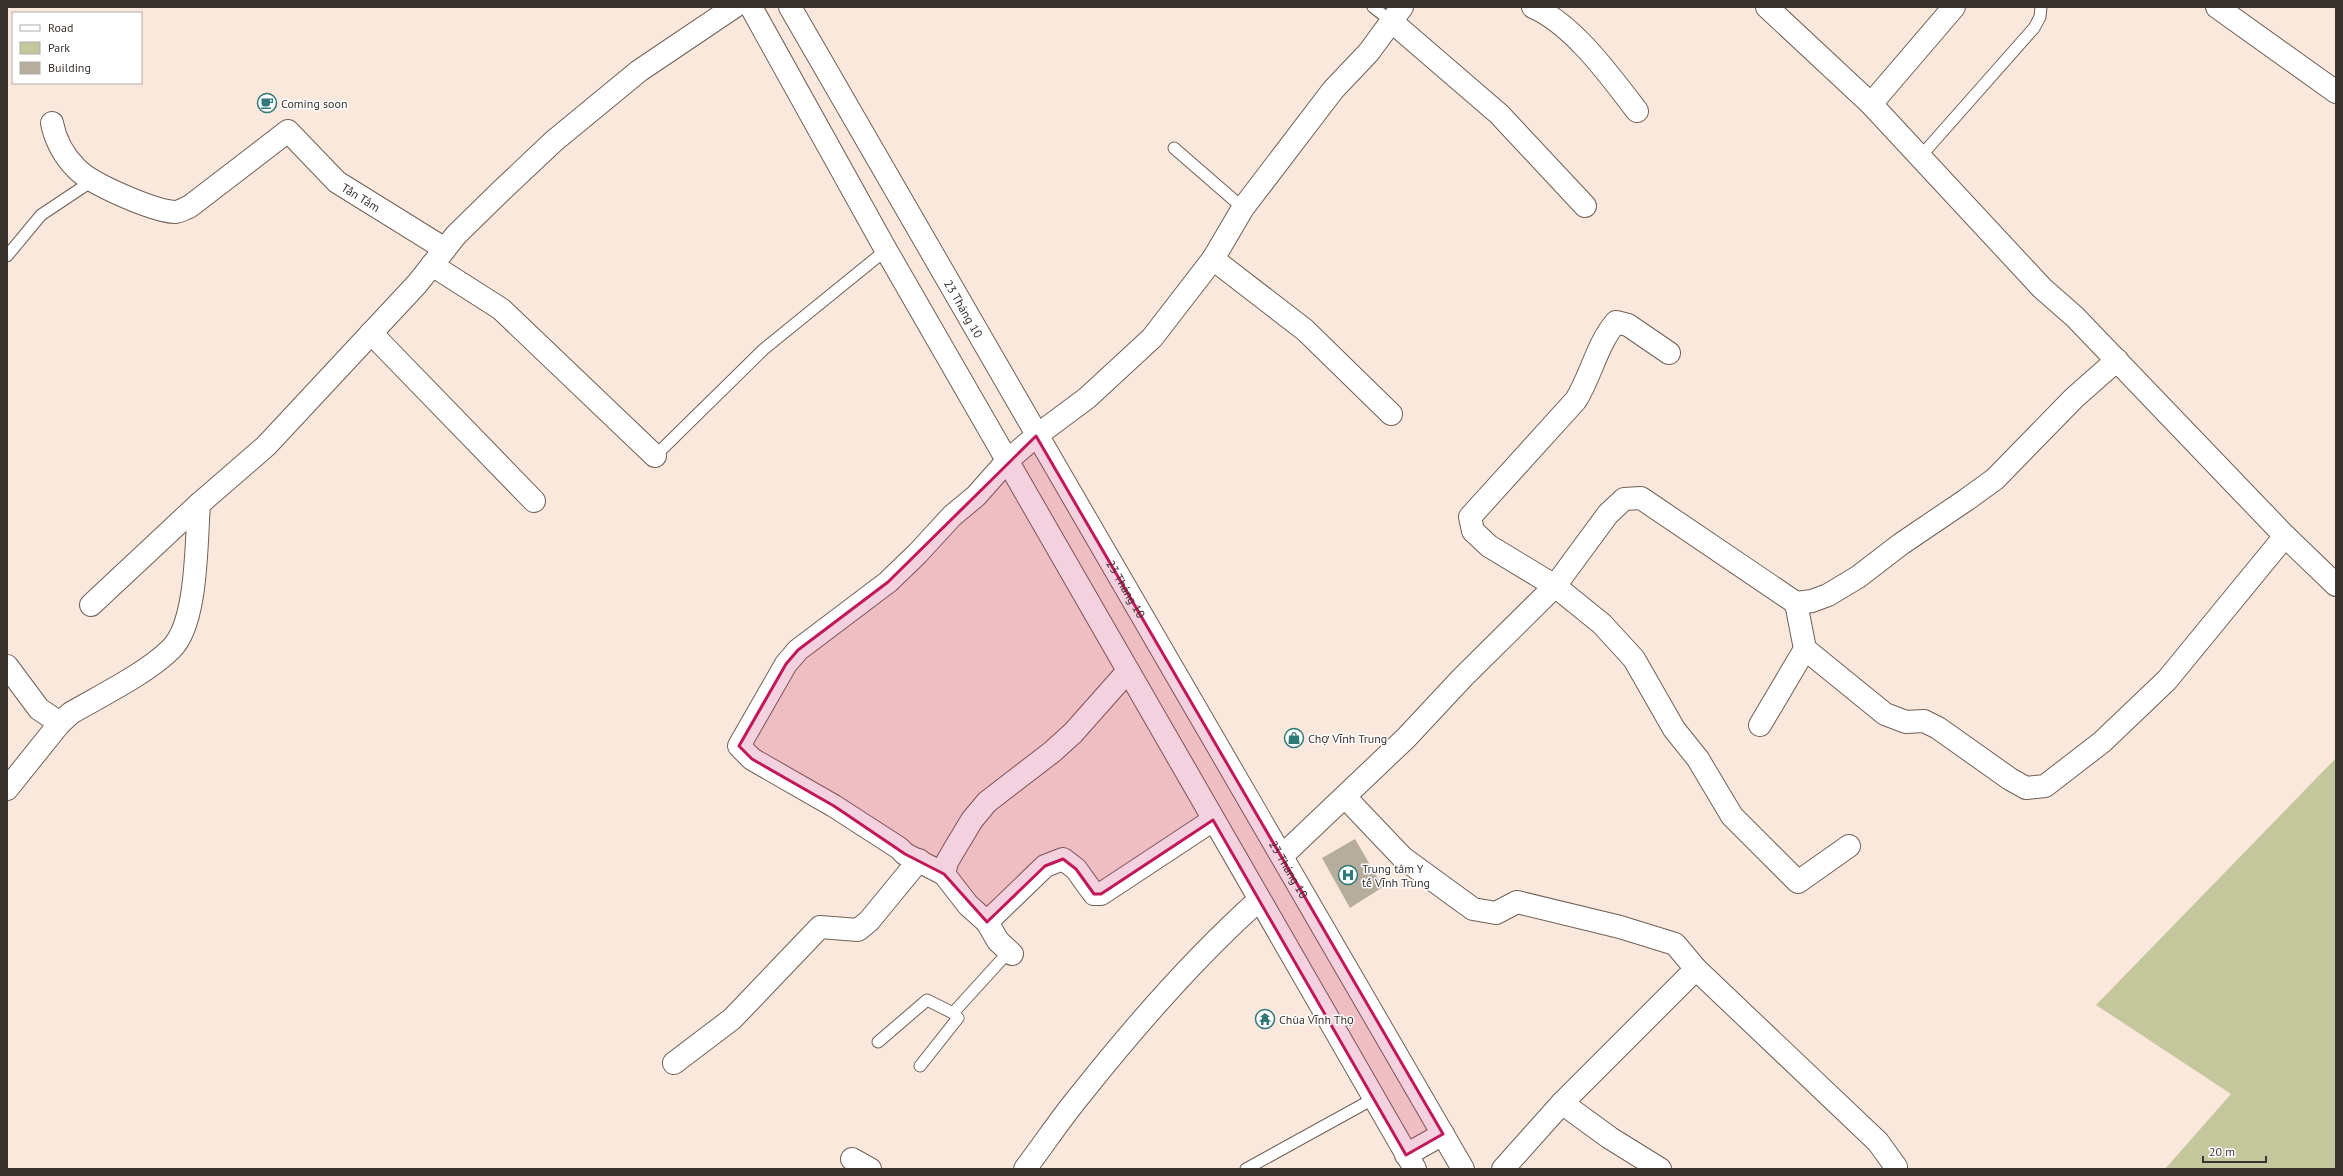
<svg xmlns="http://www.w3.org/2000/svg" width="2343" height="1176" font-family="'PT Sans',sans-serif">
  <rect width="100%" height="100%" fill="#fae8dd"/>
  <path fill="#c4c79c" d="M 2336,758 L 2336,1169 L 2165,1169 L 2231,1094 L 2096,1005 Z"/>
  <path fill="#b6ad9d" d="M 1355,839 L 1383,887 L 1350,908 L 1322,858 Z"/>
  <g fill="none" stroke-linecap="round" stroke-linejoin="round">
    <defs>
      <g id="service">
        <path d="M 1373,7 L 1391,21"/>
        <path d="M 1174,148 L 1243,208"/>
        <path d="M 1920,157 L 2034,28 L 2040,17 L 2041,7"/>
        <path d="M 7,256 L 41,215 L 92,181"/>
        <path d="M 655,456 L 764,349 L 886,250"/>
        <path d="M 878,1042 L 927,1000 L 953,1013"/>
        <path d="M 920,1066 L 958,1018 L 953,1013 L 1003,958 L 1012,954"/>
        <path d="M 1246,1169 L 1373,1099"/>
      </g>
      <g id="minor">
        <path d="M 1533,7 C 1574,25 1610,76 1637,111"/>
        <path d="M 2217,7 L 2336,92"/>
        <path d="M 1391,21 L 1499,114 L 1585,206"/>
        <path d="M 1871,104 L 1954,7"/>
        <path id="s1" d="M 52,123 C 55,139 64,156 76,168 C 90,184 154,211 175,212 C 180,212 185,208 189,207 L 288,131 L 337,182 L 445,249"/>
        <path d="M 1213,259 L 1305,330 L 1391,414"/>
        <path d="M 432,265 L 501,309 L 655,456"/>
        <path d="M 371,333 L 534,501"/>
        <path d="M 1669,353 L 1628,325 L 1616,322 C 1597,344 1591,376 1576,400 L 1470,517 L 1473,531 L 1489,546 L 1555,586 L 1602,624 L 1634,659 L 1674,729 L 1698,759 L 1732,816 L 1798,882 L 1849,846"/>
        <path d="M 1036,436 L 1087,398 L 1152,338 L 1213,259 L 1243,208 L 1333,90 L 1369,52 L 1402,7"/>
        <path d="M 1796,603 L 1805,649 L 1885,714 L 1906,722 L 1924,721 L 1938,728 L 2010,779 L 2026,788 L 2045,786 L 2102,742 L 2167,680 L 2285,536"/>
        <path d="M 91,605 L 199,504"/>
        <path d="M 7,666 L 39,709 L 60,723"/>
        <path d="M 1128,671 L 1073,733 L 1052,752 L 987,802 L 972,820 L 954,850 L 947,862 L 944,874 L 968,905 L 987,922 L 1045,866 L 1063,859 L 1076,869 L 1094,894 L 1101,894 L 1213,820"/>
        <path d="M 1760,725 L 1805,649"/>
        <path d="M 7,789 L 60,723 L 71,713 C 102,695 147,673 171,649 C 198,623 196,541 199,504 L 266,446 L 417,284 L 456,235 L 501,191 L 554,141 L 639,71 L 734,7"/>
        <path d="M 1345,797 L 1403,858 L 1473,909 L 1496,913 L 1517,902 L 1620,927 L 1675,944 L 1696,969"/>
        <path d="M 1283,855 L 1406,738 L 1463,677 L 1555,586 L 1608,514 L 1624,499 L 1641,498 L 1796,603 L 1812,601 L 1828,595 L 1858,577 L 1901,544 L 1966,500 L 1995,479 L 2074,398 L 2117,360"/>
        <path d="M 944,874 L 905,854 L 899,848 L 834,806 L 752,759 L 739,746 L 786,664 L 798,650 L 888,582 L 918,553 L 952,516 L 976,496 L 1007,461"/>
        <path d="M 987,922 L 998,941 L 1012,954"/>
        <path d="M 674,1063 L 732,1019 L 820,927 L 858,930 L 869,921 L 919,860"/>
        <path d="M 1562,1103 L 1610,1138 L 1660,1169"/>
        <path d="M 852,1159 L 870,1169"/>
        <path d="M 1025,1169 C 1044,1144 1061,1118 1081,1094 C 1135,1026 1194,958 1259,900"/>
        <path d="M 1503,1169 L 1562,1103 L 1696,969 L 1878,1142 L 1896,1167 L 1895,1169"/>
      </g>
      <path id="tertiary" d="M 1767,7 L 1871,104 L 2042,288 L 2075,317 L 2285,536 L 2336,585"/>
      <g id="primary">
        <path d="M 751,7 L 886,250 L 1415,1169"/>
        <path id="s2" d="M 790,7 C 1013,395 1239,782 1463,1169"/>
        <path d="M 1007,461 L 1036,436"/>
        <path d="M 1406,1155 L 1443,1134"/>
      </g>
    </defs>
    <use href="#service" stroke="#6f6056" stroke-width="13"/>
    <use href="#minor" stroke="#6f6056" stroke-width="24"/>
    <use href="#tertiary" stroke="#6f6056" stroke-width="24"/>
    <use href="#primary" stroke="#6f6056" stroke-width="24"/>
    <use href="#service" stroke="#fff" stroke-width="11"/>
    <use href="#minor" stroke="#fff" stroke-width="22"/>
    <use href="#tertiary" stroke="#fff" stroke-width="22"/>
    <use href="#primary" stroke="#fff" stroke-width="22"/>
  </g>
  <path fill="#c2185b" fill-opacity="0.2" stroke="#c2185b" stroke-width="3" stroke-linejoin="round" d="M 1036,436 L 1443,1134 L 1406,1155 L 1213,820 L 1101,894 L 1094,894 L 1076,869 L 1063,859 L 1045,866 L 987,922 L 944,874 L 905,854 L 834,806 L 752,759 L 739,746 L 786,664 L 798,650 L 888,582 Z"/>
  <defs>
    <symbol id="cafe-ring" viewBox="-11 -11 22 22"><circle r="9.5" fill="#fff" stroke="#307979" stroke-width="1.5"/><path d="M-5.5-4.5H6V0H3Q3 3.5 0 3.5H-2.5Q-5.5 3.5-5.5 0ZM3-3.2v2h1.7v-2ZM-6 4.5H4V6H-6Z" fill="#307979"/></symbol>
    <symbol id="shop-ring" viewBox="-11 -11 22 22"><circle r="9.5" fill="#fff" stroke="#307979" stroke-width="1.5"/><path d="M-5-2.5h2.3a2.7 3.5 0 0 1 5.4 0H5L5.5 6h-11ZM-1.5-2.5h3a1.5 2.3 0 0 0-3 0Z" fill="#307979"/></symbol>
    <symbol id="hospital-ring" viewBox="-11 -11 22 22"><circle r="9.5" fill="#fff" stroke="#307979" stroke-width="1.5"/><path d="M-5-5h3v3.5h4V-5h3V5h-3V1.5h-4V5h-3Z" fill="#307979"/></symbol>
    <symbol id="temple-ring" viewBox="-11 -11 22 22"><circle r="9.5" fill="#fff" stroke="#307979" stroke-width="1.5"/><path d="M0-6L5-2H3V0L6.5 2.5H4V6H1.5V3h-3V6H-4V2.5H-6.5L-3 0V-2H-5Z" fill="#307979"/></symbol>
  </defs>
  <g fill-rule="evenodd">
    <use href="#cafe-ring" x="256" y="92" width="22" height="22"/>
    <use href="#shop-ring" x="1283" y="727" width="22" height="22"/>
    <use href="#hospital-ring" x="1337" y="864" width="22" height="22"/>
    <use href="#temple-ring" x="1254" y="1008" width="22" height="22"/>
  </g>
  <g text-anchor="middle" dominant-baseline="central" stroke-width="3" stroke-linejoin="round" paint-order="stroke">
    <g font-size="12" fill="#39322e" stroke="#fff" text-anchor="start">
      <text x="281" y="103">Coming soon</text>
      <text x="1308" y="738">Chợ Vĩnh Trung</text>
      <text x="1362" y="868">Trung tâm Y<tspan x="1362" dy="14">tế Vĩnh Trung</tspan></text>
      <text x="1279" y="1019">Chùa Vĩnh Thọ</text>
    </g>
    <g font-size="12" fill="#39322e" stroke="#fff">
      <text stroke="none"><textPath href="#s1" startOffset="400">Tấn Tâm</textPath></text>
      <text stroke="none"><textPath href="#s2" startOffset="348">23 Tháng 10</textPath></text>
      <text stroke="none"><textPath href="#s2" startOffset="672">23 Tháng 10</textPath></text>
      <text stroke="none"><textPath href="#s2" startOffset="996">23 Tháng 10</textPath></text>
    </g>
  </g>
  <rect width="2343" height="1176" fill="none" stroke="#39322e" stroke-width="16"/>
  <rect x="12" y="12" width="130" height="72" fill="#ffffff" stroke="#b0adab"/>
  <rect x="20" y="25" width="20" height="6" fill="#ffffff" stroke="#b0adab"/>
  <text x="48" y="32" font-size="12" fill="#39322e">Road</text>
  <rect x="20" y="42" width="20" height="12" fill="#c4c79c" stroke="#b0adab"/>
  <text x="48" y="52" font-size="12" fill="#39322e">Park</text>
  <rect x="20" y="62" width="20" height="12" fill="#b6ad9d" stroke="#b0adab"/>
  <text x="48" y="72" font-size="12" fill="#39322e">Building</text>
  <path d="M2203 1156v6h63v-6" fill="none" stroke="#39322e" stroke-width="2"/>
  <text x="2209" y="1156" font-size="12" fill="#39322e" stroke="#ffffff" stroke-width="3" paint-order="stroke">20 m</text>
</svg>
